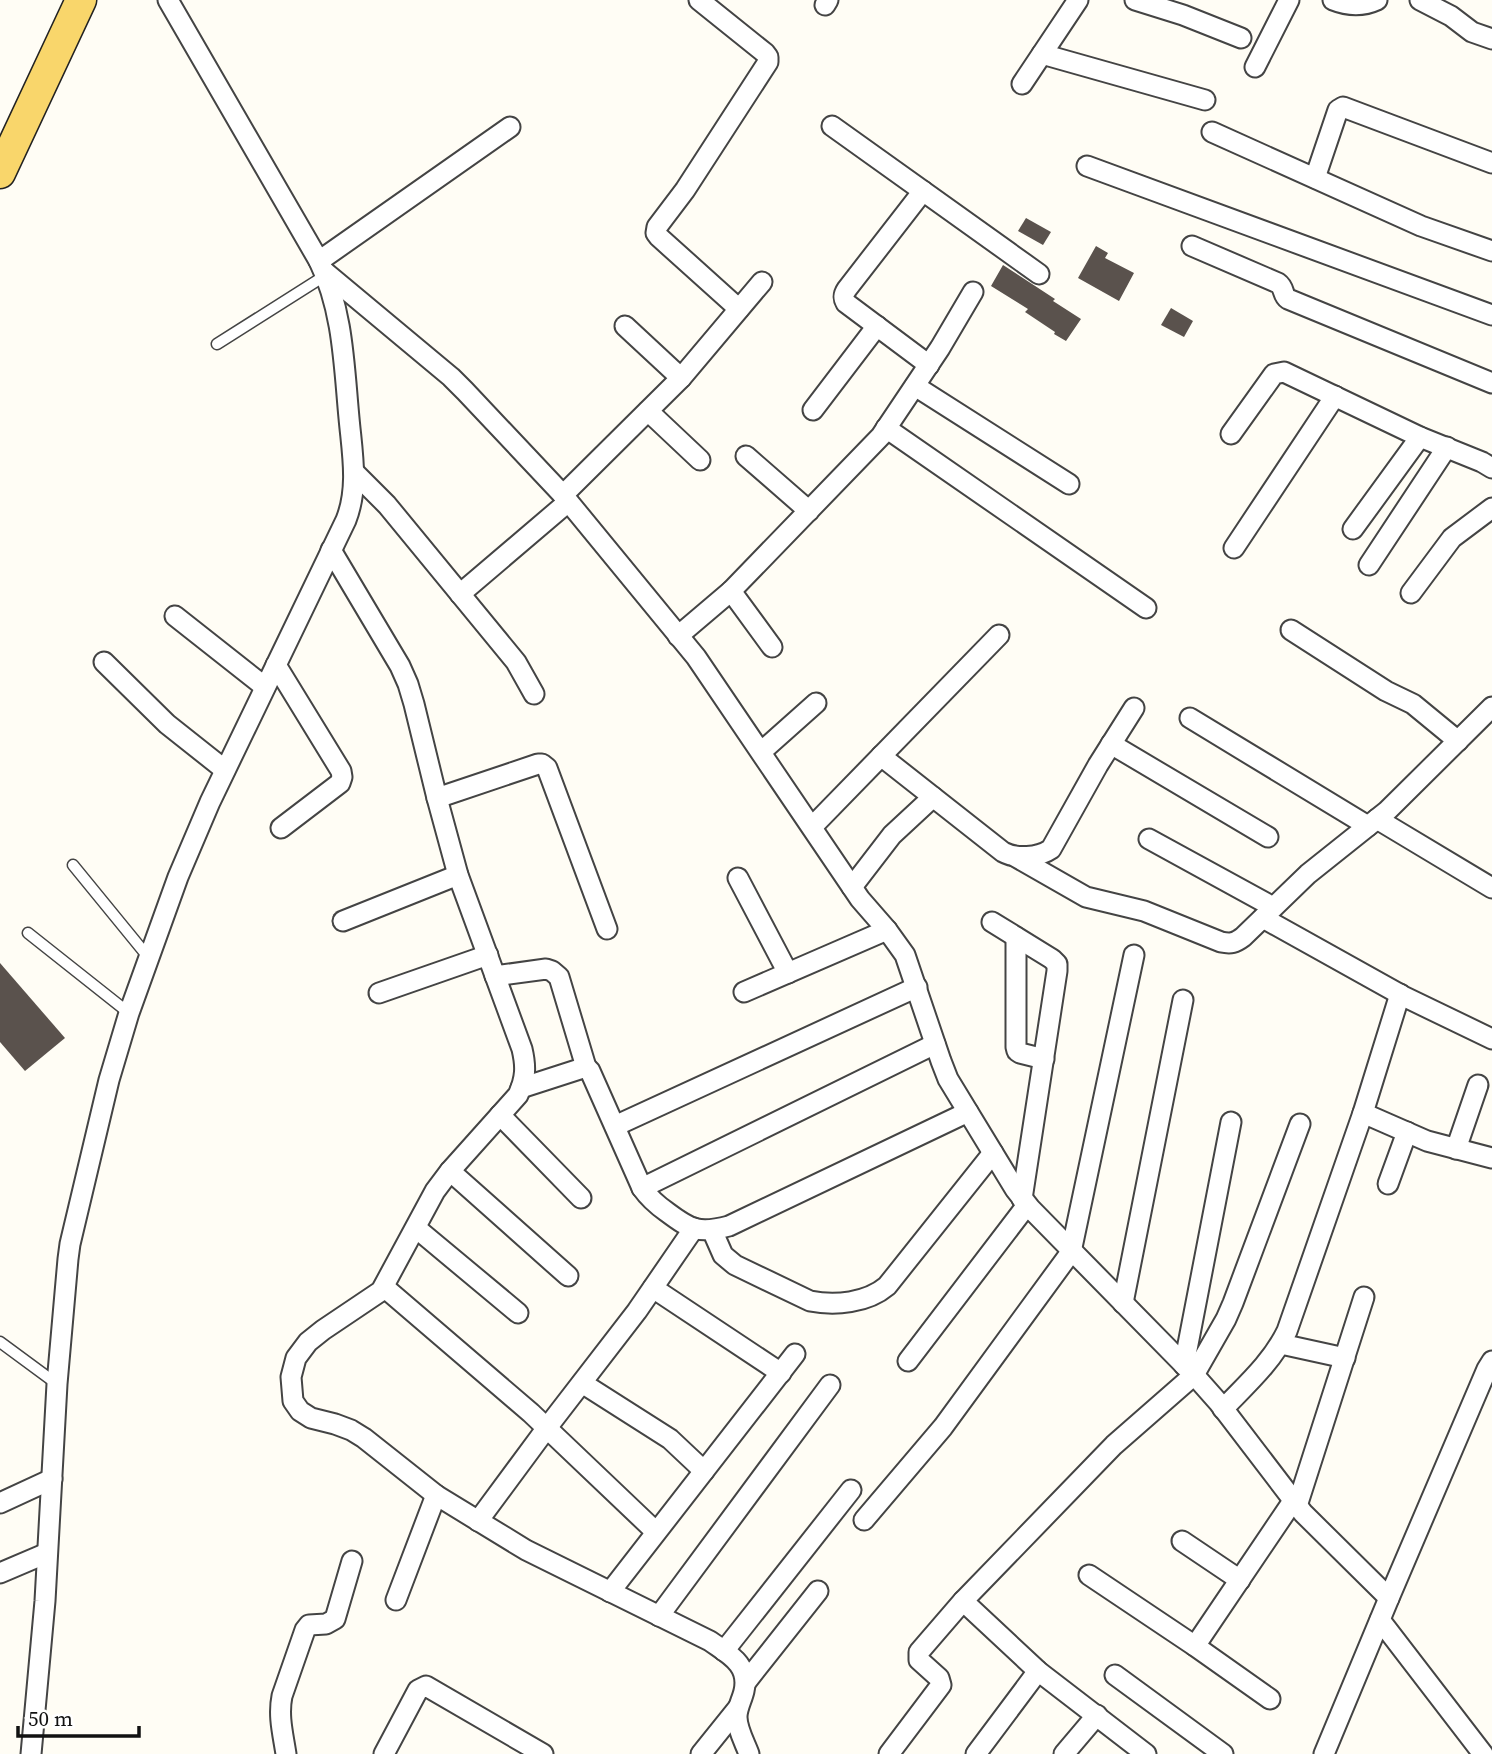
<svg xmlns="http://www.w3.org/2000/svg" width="1492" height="1754" font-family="'Source Serif 4',serif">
  <rect width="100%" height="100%" fill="#fffdf5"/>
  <g fill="#5a524d">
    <path d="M 1026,218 L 1051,232 L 1043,245 L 1018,231 Z"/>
    <path d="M 1096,246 L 1108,253 L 1105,258 L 1134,273 L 1119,301 L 1078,278 Z"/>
    <path d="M 1003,265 L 1055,299 L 1053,301 L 1081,319 L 1066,341 L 1054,334 L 1055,332 L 1025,312 L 1028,309 L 991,286 Z"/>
    <path d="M 1171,308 L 1193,321 L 1184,337 L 1161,325 Z"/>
    <path d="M 0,963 L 65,1038 L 25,1071 L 0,1042 Z"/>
  </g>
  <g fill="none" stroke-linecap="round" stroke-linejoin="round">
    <defs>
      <g id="lane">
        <path d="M 217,344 L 326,275"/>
        <path d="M 73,865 L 149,958"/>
        <path d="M 28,933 L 129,1013"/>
        <path d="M 0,1342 L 57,1384"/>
      </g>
      <g id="street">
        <path d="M 699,0 L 765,53 L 768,57 L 768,62 L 685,190 L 657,227 L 656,233 L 659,237 L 739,309"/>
        <path d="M 1135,0 L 1183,15 L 1241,38"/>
        <path d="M 1333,0 C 1348,6 1362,7 1377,0"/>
        <path d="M 1420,0 L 1451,16 L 1472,32 L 1492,39"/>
        <path d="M 825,5 L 828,0"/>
        <path d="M 1042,54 L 1205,100"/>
        <path d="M 1255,67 L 1289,0"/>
        <path d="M 1022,84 L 1078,0"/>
        <path d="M 832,126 L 1039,274"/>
        <path d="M 1212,132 L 1421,226 L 1492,251"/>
        <path d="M 1087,166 L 1492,315"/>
        <path d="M 1315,178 L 1338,110 L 1343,107 L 1492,163"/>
        <path d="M 923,191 L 847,289 C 843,295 843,298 846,303 L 929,365"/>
        <path d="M 1192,246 L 1278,283 C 1285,288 1282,295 1288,299 L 1492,383"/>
        <path d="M 319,261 L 510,127"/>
        <path d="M 325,272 L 451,377 L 465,391 L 563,495 L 696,657 L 860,899 L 887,930 L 905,955 L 941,1061 L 948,1079 L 1015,1189 L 1030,1208 L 1196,1377 L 1219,1403 L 1303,1513 L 1389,1598"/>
        <path d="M 625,326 L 681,378"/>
        <path d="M 915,386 L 1069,484"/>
        <path d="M 813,410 L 877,326"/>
        <path d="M 648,411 L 700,460"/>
        <path d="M 886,428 L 1146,608"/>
        <path d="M 1231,434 L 1274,374 L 1284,372 L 1420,437 L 1482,462 L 1492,468"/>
        <path d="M 746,456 L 809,511"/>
        <path d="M 354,472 L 387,505 L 516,662 L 534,694"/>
        <path d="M 563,495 L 681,378 L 762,282"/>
        <path d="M 1353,529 L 1420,437"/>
        <path d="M 1234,548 L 1335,396"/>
        <path d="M 331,550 L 400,666 L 408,684 L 414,704 L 437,798 L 458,875 L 522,1049 C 526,1066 526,1078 518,1095 L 450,1171 L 435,1191 L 381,1291 L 323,1330 L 308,1342 L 296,1358 L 291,1377 L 293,1401 L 300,1411 L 311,1418 L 335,1424 L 351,1430 L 364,1438 L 436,1495 L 526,1550 L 710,1641 C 728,1654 750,1664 744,1691 C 742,1700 737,1708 737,1717 C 737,1729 745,1743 749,1754"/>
        <path d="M 1369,565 L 1447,447"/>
        <path d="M 731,591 L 772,647"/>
        <path d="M 1411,593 L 1452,538 L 1492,508"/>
        <path d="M 460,594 L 568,502"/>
        <path d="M 175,616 L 265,687"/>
        <path d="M 1291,630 L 1386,691 L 1413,704 L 1458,741"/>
        <path d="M 678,636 L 731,591 L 881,436 L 940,348 L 973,292"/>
        <path d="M 104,662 L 167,724 L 225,770"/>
        <path d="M 276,665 L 341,771 L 342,777 L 340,783 L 281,828"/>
        <path d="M 1190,718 L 1368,826"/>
        <path d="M 1111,744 L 1268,837"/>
        <path d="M 761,752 L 816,703"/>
        <path d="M 881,756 L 1003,852 C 1016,859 1038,858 1051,849 L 1098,765 L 1134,708"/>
        <path d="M 437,798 L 538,764 L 542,764 L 547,768 L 607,929"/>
        <path d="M 1377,819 L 1492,888"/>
        <path d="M 812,827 L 999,635"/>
        <path d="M 1149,839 L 1273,907"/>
        <path d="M 1016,857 L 1086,897 L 1144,911 L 1221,942 C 1231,944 1235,943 1243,937 L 1308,874 L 1387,811 L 1492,707"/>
        <path d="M 738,878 L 788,973"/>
        <path d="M 852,887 L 892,835 L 933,797"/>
        <path d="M 1263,918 L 1403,996 L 1492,1039"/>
        <path d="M 343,921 L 458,875"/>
        <path d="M 992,922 L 1052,959 L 1057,964 L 1057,971 L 1022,1199"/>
        <path d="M 1016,937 L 1016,1047 L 1017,1051 L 1020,1053 L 1044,1059"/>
        <path d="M 495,976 L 546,969 L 552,971 L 559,977 L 586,1067"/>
        <path d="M 744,992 L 887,930"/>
        <path d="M 379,993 L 488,955"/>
        <path d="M 521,1088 L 586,1067 L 590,1071 L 642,1188 C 649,1198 657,1205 667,1212 C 691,1230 699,1234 729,1226 L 968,1112"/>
        <path d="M 1363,1113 L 1427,1141 L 1492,1158"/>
        <path d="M 500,1115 L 581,1198"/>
        <path d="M 615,1126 L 917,987"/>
        <path d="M 1456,1149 L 1478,1085"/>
        <path d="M 450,1171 L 568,1276"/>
        <path d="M 1388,1184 L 1407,1132"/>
        <path d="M 642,1188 L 935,1044"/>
        <path d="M 416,1228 L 518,1313"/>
        <path d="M 712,1230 L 723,1255 L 735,1265 L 810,1301 C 835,1306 867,1303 887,1286 L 993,1153"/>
        <path d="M 384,1287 L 531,1413 L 656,1532"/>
        <path d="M 653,1288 L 781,1373"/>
        <path d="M 1123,1303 L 1183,1000"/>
        <path d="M 1281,1344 L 1345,1358"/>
        <path d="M 908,1361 L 1027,1205"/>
        <path d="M 1184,1365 L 1231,1122"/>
        <path d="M 582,1383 L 670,1439 L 704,1471"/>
        <path d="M 1223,1409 C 1247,1384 1272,1362 1287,1331 L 1363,1113 L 1400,994"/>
        <path d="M 0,1503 L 52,1479"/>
        <path d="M 1297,1506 L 1364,1297"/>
        <path d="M 864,1520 L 943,1427 L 1071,1252 L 1134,955"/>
        <path d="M 478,1521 L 546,1429 L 637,1311 L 694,1228"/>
        <path d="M 1182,1541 L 1240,1580"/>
        <path d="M 0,1573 L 47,1553"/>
        <path d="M 1089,1575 L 1195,1646 L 1270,1699"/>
        <path d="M 610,1592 L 795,1354"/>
        <path d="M 396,1600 L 436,1495"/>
        <path d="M 963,1601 L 1038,1671 L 1146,1754"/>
        <path d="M 659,1616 L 830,1385"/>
        <path d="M 1380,1620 L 1483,1754"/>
        <path d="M 1195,1646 L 1293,1501"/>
        <path d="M 724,1651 L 851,1490"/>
        <path d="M 1115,1675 L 1223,1754"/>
        <path d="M 746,1682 L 818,1591"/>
        <path d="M 31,1754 L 45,1601 L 57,1384 L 68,1259 L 70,1244 L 109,1080 L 129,1013 L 178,877 L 210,802 L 346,520 C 359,487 352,452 349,418 C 344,365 343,310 319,261 L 168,0"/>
        <path d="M 286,1754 C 283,1734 278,1716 282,1696 L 305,1630 L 309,1625 L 326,1624 L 335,1619 L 352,1561"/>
        <path d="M 384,1754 L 418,1690 L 426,1686 L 543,1754"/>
        <path d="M 701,1754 L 738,1708"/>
        <path d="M 889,1754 L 941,1685 L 939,1678 L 919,1660 L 919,1652 L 963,1601 L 1114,1445 L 1194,1375 L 1226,1319 L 1233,1303 L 1300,1124"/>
        <path d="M 976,1754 L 1038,1671"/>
        <path d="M 1064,1754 L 1097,1715"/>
        <path d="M 1324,1754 L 1389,1598 L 1487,1369 L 1492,1361"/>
      </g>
      <path id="primary" d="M 0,173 L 81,0"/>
    </defs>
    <use href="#lane" stroke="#444" stroke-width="13"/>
    <use href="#street" stroke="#444" stroke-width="23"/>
    <use href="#primary" stroke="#222" stroke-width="33"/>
    <use href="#lane" stroke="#fff" stroke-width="10"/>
    <use href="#street" stroke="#fff" stroke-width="19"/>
    <use href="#primary" stroke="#f9d66b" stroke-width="30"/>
  </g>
  <path d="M18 1726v10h121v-10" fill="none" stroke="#111111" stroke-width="3.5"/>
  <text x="28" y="1726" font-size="21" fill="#111111" stroke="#ffffff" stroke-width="5" paint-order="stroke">50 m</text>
</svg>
